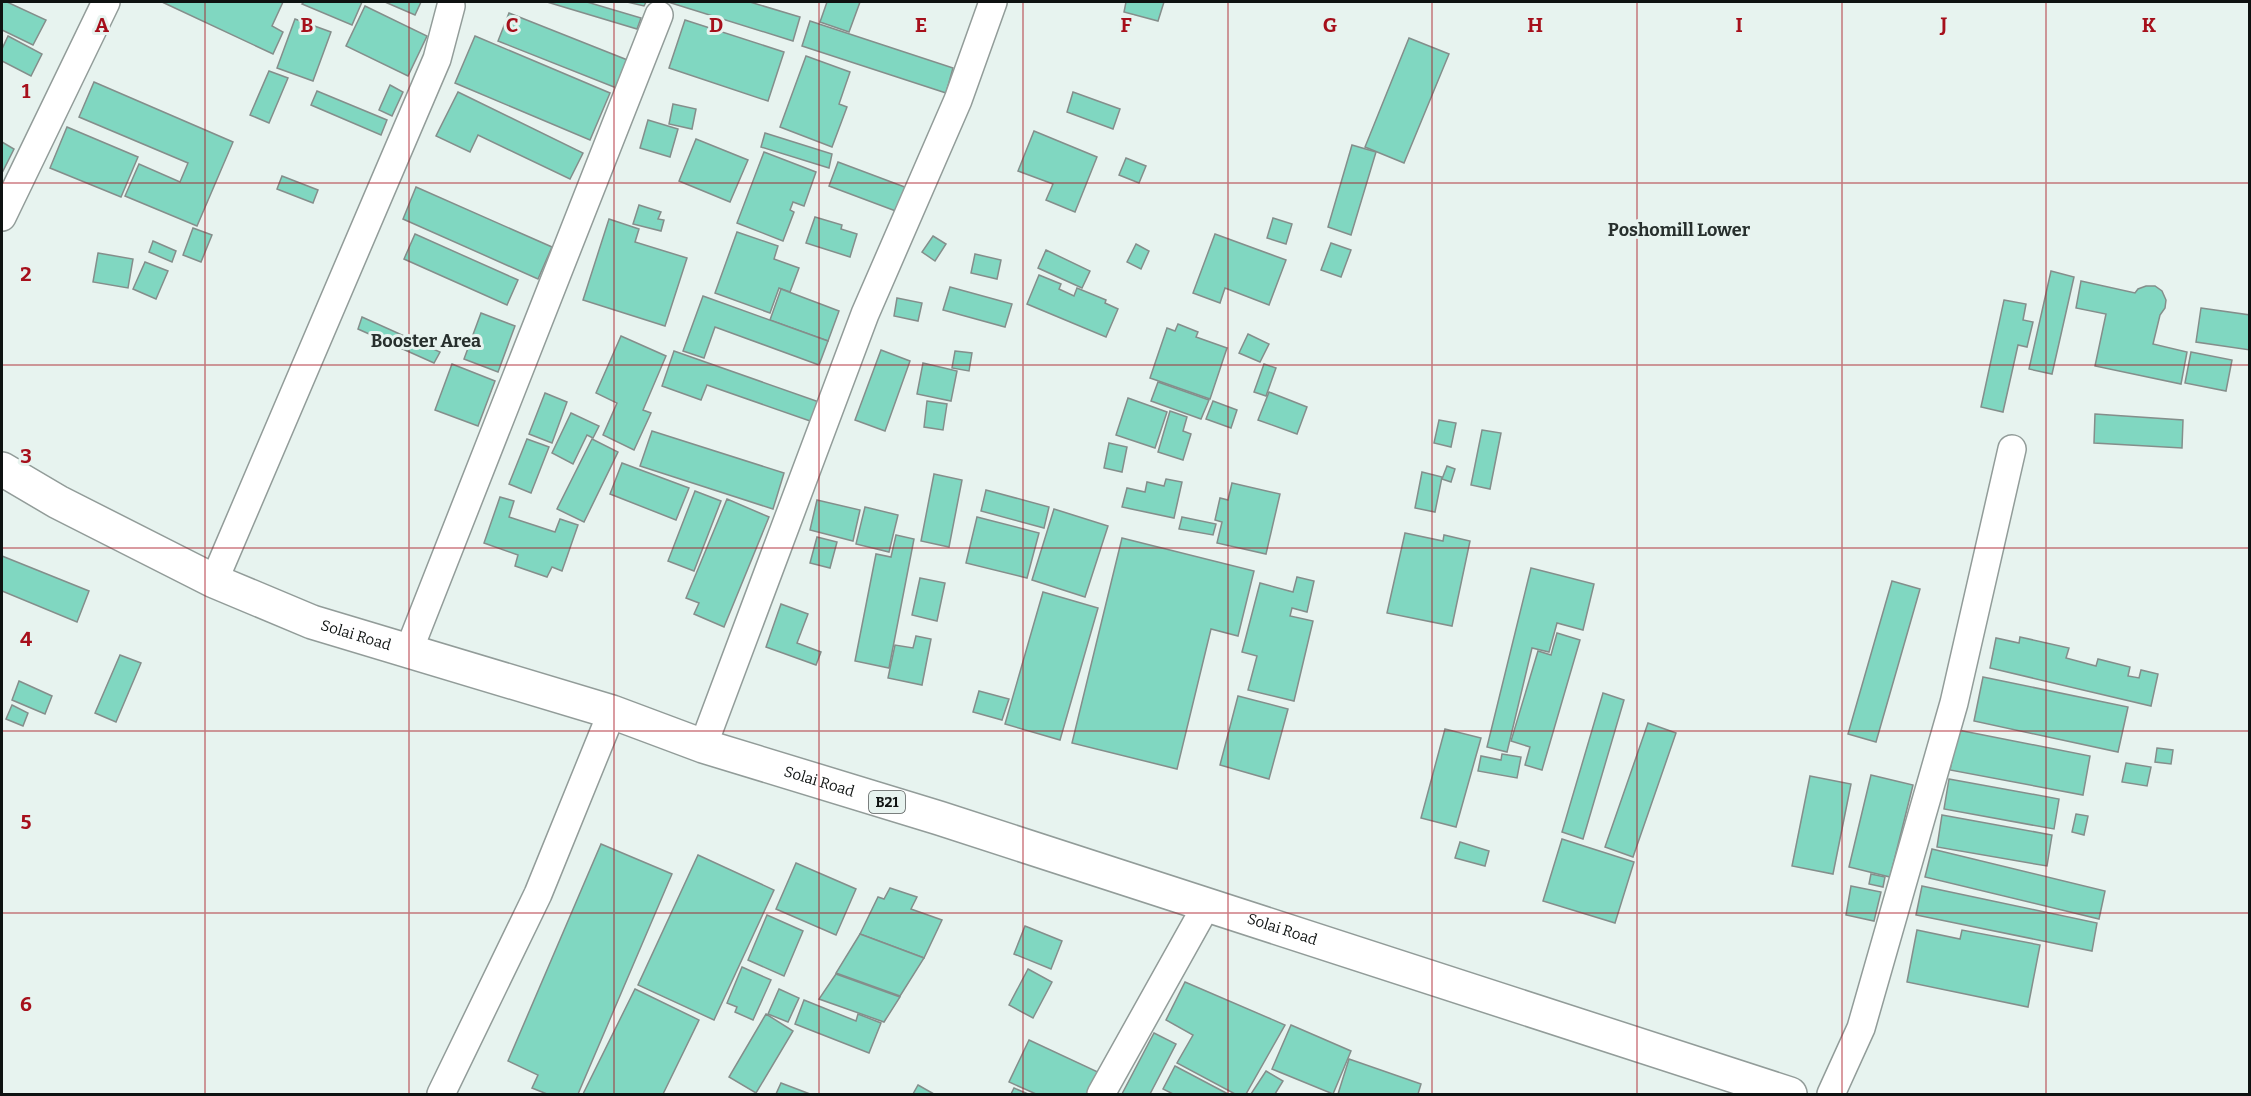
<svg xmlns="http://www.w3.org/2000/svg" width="2251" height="1096" font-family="Bitter,serif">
  <rect width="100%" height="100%" fill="#e7f3ef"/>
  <g fill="#80d7c1" stroke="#848e8b" stroke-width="1.5">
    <path d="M 2,2 L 7,2 L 46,20 L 33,45 L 2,30 Z"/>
    <path d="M 162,2 L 283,2 L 272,26 L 283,32 L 273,54 Z"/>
    <path d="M 304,2 L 362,2 L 352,25 L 302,4 Z"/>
    <path d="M 385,2 L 421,2 L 415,15 Z"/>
    <path d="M 547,2 L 587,2 L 641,18 L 637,29 Z"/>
    <path d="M 627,2 L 646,2 L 644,6 Z"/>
    <path d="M 668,2 L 750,2 L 800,17 L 793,41 Z"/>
    <path d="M 827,2 L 860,2 L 849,32 L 820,22 Z"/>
    <path d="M 1126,2 L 1164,2 L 1158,21 L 1124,12 Z"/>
    <path d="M 365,6 L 427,36 L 408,76 L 346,46 Z"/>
    <path d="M 509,13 L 630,61 L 619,89 L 498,41 Z"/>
    <path d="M 295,19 L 331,32 L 313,81 L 277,68 Z"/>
    <path d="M 685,20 L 784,52 L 768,101 L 669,68 Z"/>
    <path d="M 810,21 L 953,68 L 946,93 L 802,46 Z"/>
    <path d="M 8,36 L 42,54 L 31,76 L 2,61 L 2,49 Z"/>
    <path d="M 475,36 L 610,93 L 590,140 L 455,83 Z"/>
    <path d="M 1409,38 L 1449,54 L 1404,163 L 1365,147 Z"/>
    <path d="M 806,56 L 850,72 L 839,104 L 847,107 L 832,147 L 780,127 Z"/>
    <path d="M 269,71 L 288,78 L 269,123 L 250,115 Z"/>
    <path d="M 94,82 L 233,142 L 197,226 L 125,196 L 139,164 L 180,182 L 188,163 L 79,117 Z"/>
    <path d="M 390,85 L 403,92 L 392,116 L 379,110 Z"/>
    <path d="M 317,91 L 387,120 L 381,135 L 311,105 Z"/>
    <path d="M 458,92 L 583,153 L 570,179 L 478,135 L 470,152 L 436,136 Z"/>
    <path d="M 1073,92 L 1120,109 L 1113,129 L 1067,112 Z"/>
    <path d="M 673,104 L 696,109 L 692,129 L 669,124 Z"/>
    <path d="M 648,120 L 678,129 L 670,157 L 640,148 Z"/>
    <path d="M 67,127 L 138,157 L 121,197 L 50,168 Z"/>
    <path d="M 1034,131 L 1097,157 L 1075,212 L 1046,200 L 1053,184 L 1018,171 Z"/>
    <path d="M 765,133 L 832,154 L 829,168 L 761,147 Z"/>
    <path d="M 696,139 L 748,160 L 730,202 L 679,181 Z"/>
    <path d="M 2,142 L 14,149 L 3,171 L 2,170 Z"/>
    <path d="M 1352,145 L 1376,152 L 1351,235 L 1328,227 Z"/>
    <path d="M 764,152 L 816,172 L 804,206 L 793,202 L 790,210 L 794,212 L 783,241 L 737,223 Z"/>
    <path d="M 1126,158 L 1146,166 L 1139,183 L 1119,175 Z"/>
    <path d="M 838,162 L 910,189 L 901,213 L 829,186 Z"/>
    <path d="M 282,176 L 318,190 L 313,203 L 277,189 Z"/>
    <path d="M 416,187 L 552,247 L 538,279 L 403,219 Z"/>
    <path d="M 639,205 L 661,212 L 658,219 L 664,220 L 661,231 L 633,224 Z"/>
    <path d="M 815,217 L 842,225 L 841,229 L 857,234 L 850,257 L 806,243 Z"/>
    <path d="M 1273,218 L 1292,224 L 1286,244 L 1267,238 Z"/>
    <path d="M 609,219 L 639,229 L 635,242 L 687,258 L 665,326 L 583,300 Z"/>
    <path d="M 193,228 L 212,235 L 201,262 L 183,255 Z"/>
    <path d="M 737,232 L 778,246 L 774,259 L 799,268 L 790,292 L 779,288 L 770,313 L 715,293 Z"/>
    <path d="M 415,234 L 518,280 L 507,305 L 404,259 Z"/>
    <path d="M 1215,234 L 1286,260 L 1269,305 L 1225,288 L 1220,303 L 1193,293 Z"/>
    <path d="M 933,236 L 946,244 L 935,261 L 922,252 Z"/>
    <path d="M 153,241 L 176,251 L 172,262 L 149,252 Z"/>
    <path d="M 1331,243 L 1351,250 L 1341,277 L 1321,270 Z"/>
    <path d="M 1136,244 L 1149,251 L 1141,269 L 1127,262 Z"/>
    <path d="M 1046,250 L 1090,271 L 1082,288 L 1038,268 Z"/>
    <path d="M 98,253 L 133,259 L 128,288 L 93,282 Z"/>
    <path d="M 975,254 L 1001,260 L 997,279 L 971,273 Z"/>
    <path d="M 145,262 L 168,271 L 156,299 L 133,289 Z"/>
    <path d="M 2051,271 L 2074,277 L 2052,374 L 2029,369 Z"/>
    <path d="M 1039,275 L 1061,284 L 1059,289 L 1074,296 L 1077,288 L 1106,300 L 1105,303 L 1118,309 L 1106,337 L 1027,304 Z"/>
    <path d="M 2081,281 L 2135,293 L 2138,289 L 2146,286 L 2155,286 L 2162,291 L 2166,300 L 2165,308 L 2160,315 L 2153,344 L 2187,352 L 2181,384 L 2095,366 L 2106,314 L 2076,308 Z"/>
    <path d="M 950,287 L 1012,304 L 1005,327 L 943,310 Z"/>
    <path d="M 781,289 L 839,311 L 828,341 L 770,320 Z"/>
    <path d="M 703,296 L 828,341 L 819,365 L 715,327 L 704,358 L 683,351 Z"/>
    <path d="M 897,298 L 922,303 L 918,321 L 894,316 Z"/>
    <path d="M 2004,300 L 2026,304 L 2023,320 L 2033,322 L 2027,347 L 2018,345 L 2003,412 L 1981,407 Z"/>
    <path d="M 2201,308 L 2250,315 L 2250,350 L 2196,342 Z"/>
    <path d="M 481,313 L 515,326 L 498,372 L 464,359 Z"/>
    <path d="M 362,317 L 440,352 L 434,363 L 358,329 Z"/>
    <path d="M 1178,324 L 1198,332 L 1196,337 L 1227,348 L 1210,399 L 1150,378 L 1167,328 L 1175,331 Z"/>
    <path d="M 1248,334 L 1269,344 L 1260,362 L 1239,353 Z"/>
    <path d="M 621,336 L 666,356 L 643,410 L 651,413 L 634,450 L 603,435 L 617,403 L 596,393 Z"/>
    <path d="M 881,350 L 910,361 L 885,431 L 855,420 Z"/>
    <path d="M 674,351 L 819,402 L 813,422 L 707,385 L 701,400 L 662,386 Z"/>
    <path d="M 955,351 L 972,353 L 969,371 L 952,368 Z"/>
    <path d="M 2191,352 L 2232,360 L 2226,391 L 2185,383 Z"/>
    <path d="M 923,363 L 957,371 L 951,401 L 917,394 Z"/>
    <path d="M 452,364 L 495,381 L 478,426 L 435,410 Z"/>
    <path d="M 1264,364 L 1276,368 L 1266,396 L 1254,392 Z"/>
    <path d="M 1158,382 L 1209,400 L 1201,419 L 1151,401 Z"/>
    <path d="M 1269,392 L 1307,407 L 1297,434 L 1258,420 Z"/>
    <path d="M 545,393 L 567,402 L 552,443 L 529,434 Z"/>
    <path d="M 1128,398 L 1167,412 L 1155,448 L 1116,435 Z"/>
    <path d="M 927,401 L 947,404 L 943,430 L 924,427 Z"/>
    <path d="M 1213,401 L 1237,410 L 1231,428 L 1206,419 Z"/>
    <path d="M 1170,411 L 1187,417 L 1183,431 L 1191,434 L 1183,460 L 1158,452 Z"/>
    <path d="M 571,413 L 599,426 L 593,438 L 587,435 L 573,464 L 552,453 Z"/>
    <path d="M 2095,414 L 2183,420 L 2182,448 L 2094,443 Z"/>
    <path d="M 1439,420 L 1456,423 L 1451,447 L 1434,443 Z"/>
    <path d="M 1482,430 L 1501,433 L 1490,489 L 1471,485 Z"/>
    <path d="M 652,431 L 784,473 L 773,509 L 640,466 Z"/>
    <path d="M 527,439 L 549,447 L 531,493 L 509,484 Z"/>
    <path d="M 592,439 L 618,452 L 584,522 L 557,509 Z"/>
    <path d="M 1109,443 L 1127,447 L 1122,472 L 1104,468 Z"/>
    <path d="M 622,463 L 689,488 L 676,520 L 610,494 Z"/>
    <path d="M 1447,466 L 1455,469 L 1451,482 L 1442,479 Z"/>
    <path d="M 1422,472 L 1442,477 L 1435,512 L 1415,508 Z"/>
    <path d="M 934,474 L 962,480 L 949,547 L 921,541 Z"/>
    <path d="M 1166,479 L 1182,482 L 1174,518 L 1122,507 L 1127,488 L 1145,492 L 1147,482 L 1164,486 Z"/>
    <path d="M 1232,483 L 1280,494 L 1266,554 L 1217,543 L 1222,522 L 1215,520 L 1220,498 L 1228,500 Z"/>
    <path d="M 986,490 L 1049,507 L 1044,528 L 981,511 Z"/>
    <path d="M 695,491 L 721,501 L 694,571 L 668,561 Z"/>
    <path d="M 500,497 L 514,501 L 509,517 L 555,532 L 560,519 L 578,525 L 562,571 L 552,567 L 547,577 L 515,566 L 518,555 L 484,543 Z"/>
    <path d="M 727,499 L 769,517 L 724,627 L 694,614 L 699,603 L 686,598 Z"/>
    <path d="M 817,500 L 860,510 L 853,541 L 810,530 Z"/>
    <path d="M 865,507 L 898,515 L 889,552 L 856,544 Z"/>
    <path d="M 1054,509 L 1108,526 L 1085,597 L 1032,580 Z"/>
    <path d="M 977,517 L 1039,533 L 1027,578 L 966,563 Z"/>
    <path d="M 1182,517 L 1216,524 L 1213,535 L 1179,529 Z"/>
    <path d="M 1405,533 L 1443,541 L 1444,535 L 1470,541 L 1452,626 L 1387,613 Z"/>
    <path d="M 896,535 L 914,539 L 889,668 L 855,661 L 876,554 L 891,557 Z"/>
    <path d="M 817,537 L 837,542 L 830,568 L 810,563 Z"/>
    <path d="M 1122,538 L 1254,571 L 1238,636 L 1211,629 L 1177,769 L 1072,743 Z"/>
    <path d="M 2,556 L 89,591 L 77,622 L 2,591 Z"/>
    <path d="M 1531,568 L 1594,584 L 1583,630 L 1557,623 L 1549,652 L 1532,648 L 1507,752 L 1487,747 Z"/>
    <path d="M 1297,577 L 1314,581 L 1307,612 L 1292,608 L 1290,616 L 1313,621 L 1294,701 L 1248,690 L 1257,656 L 1242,652 L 1260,583 L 1293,592 Z"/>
    <path d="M 920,578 L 945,583 L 937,621 L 912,615 Z"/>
    <path d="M 1892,581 L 1920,589 L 1876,742 L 1848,734 Z"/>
    <path d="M 1043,592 L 1098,608 L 1060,740 L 1005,724 Z"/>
    <path d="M 781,604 L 808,614 L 797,643 L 821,652 L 816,665 L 766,647 Z"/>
    <path d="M 1557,633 L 1580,640 L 1542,770 L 1525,765 L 1530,747 L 1511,741 L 1538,651 L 1551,655 Z"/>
    <path d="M 916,636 L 931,639 L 922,685 L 888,678 L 895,645 L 913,648 Z"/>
    <path d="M 2020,637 L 2069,648 L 2066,658 L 2096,666 L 2098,659 L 2130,667 L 2128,676 L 2139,678 L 2141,670 L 2158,674 L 2151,706 L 1990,668 L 1996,638 L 2019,643 Z"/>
    <path d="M 120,655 L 141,663 L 116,722 L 95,713 Z"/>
    <path d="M 1983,677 L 2128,707 L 2118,752 L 1974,721 Z"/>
    <path d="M 19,681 L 52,696 L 45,714 L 12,700 Z"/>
    <path d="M 979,691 L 1009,699 L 1002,720 L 973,712 Z"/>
    <path d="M 1603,693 L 1624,700 L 1583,839 L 1562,832 Z"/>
    <path d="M 1238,696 L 1288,709 L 1269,779 L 1220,765 Z"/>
    <path d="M 12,705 L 28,713 L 23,726 L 6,719 Z"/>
    <path d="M 1648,723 L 1676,733 L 1633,857 L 1605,847 Z"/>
    <path d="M 1445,729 L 1481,738 L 1456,827 L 1421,818 Z"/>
    <path d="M 1958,730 L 2090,756 L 2083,795 L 1950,770 Z"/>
    <path d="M 2157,748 L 2173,750 L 2171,764 L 2155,762 Z"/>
    <path d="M 1502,754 L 1521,757 L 1517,778 L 1478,771 L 1481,756 L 1501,760 Z"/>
    <path d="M 2126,763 L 2151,767 L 2147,786 L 2122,782 Z"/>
    <path d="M 1871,775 L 1913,785 L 1890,877 L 1849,867 Z"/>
    <path d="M 1810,776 L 1851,784 L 1833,874 L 1792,866 Z"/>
    <path d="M 1949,779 L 2059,799 L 2054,829 L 1944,809 Z"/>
    <path d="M 2076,814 L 2088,816 L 2084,835 L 2072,832 Z"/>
    <path d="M 1942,815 L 2052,835 L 2047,866 L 1937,847 Z"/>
    <path d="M 1562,839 L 1634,862 L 1615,923 L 1543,901 Z"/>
    <path d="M 1460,842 L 1489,851 L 1485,866 L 1455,858 Z"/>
    <path d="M 601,844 L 672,874 L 578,1094 L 547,1094 L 532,1088 L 538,1075 L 508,1061 Z"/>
    <path d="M 1932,849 L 2105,891 L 2099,919 L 1925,877 Z"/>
    <path d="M 698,855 L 774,890 L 714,1020 L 638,985 Z"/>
    <path d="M 796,863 L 856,889 L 836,935 L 776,909 Z"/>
    <path d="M 1871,874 L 1885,877 L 1883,887 L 1869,884 Z"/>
    <path d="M 1851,886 L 1881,892 L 1874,921 L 1846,915 Z"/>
    <path d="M 1922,886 L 2097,923 L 2092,951 L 1916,915 Z"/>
    <path d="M 890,888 L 917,897 L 911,909 L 942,920 L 924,958 L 860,934 L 878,897 L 884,899 Z"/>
    <path d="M 767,915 L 803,931 L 784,976 L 748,960 Z"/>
    <path d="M 1025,926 L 1062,941 L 1051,969 L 1014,954 Z"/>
    <path d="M 1917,930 L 1960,939 L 1962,930 L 2040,945 L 2028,1007 L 1907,982 Z"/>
    <path d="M 860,934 L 924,958 L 900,996 L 836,973 Z"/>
    <path d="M 742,967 L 771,980 L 753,1020 L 735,1012 L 737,1007 L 727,1003 Z"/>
    <path d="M 1028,969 L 1052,982 L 1033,1018 L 1009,1005 Z"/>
    <path d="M 836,974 L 900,997 L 884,1022 L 819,999 Z"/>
    <path d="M 1185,982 L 1285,1025 L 1246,1094 L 1235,1094 L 1177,1063 L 1193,1035 L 1166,1020 Z"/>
    <path d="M 635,989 L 699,1020 L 663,1094 L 583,1094 Z"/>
    <path d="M 779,989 L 799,998 L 788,1022 L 768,1014 Z"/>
    <path d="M 804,1000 L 856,1021 L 858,1014 L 881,1023 L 869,1053 L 795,1024 Z"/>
    <path d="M 766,1014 L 793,1031 L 756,1093 L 729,1077 Z"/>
    <path d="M 1291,1025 L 1351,1051 L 1333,1094 L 1272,1069 Z"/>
    <path d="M 1154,1033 L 1176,1044 L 1150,1094 L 1122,1094 Z"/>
    <path d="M 1029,1040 L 1100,1073 L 1090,1094 L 1036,1094 L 1009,1082 Z"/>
    <path d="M 1349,1059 L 1421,1084 L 1418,1094 L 1338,1094 Z"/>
    <path d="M 1175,1066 L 1228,1094 L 1173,1094 L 1163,1089 Z"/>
    <path d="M 1266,1071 L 1283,1081 L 1275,1094 L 1251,1094 Z"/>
    <path d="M 781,1083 L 810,1094 L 776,1094 Z"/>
    <path d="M 918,1085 L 934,1094 L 913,1094 Z"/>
    <path d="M 1014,1088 L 1028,1094 L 1011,1094 Z"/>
  </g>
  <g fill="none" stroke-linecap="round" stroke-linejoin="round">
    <defs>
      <g id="street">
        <path d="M 2,217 L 106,2"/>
        <path d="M 214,581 L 437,59 L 451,6"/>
        <path d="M 409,650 L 659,15"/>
        <path d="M 703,746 L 865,314 L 958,100 L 993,2"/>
        <path d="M 441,1094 L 538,894 L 612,712"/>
        <path d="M 1101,1094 L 1206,906"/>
        <path d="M 1831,1094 L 1861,1028 L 1954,703 L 2012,449"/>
      </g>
      <g id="highway">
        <path id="s1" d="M 2,469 L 58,502 L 214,581 L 312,622 L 612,712 L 703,746 L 939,818 L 1790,1094"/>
      </g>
    </defs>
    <use href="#street" stroke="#929c99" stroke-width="30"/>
    <use href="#highway" stroke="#929c99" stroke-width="36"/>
    <use href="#street" stroke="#fff" stroke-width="27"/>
    <use href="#highway" stroke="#fff" stroke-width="33"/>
  </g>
  <path fill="none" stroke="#a60f1b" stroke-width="1.5" stroke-opacity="0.55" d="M 205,2 L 205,1094M 409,2 L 409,1094M 614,2 L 614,1094M 819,2 L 819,1094M 1023,2 L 1023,1094M 1228,2 L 1228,1094M 1432,2 L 1432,1094M 1637,2 L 1637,1094M 1842,2 L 1842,1094M 2046,2 L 2046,1094M 2,183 L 2250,183M 2,365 L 2250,365M 2,548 L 2250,548M 2,731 L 2250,731M 2,913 L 2250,913"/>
  <g text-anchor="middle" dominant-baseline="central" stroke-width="6" stroke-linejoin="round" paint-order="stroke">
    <rect fill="#e7f3ef" stroke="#4f5654" stroke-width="1.5" x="869" y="791" width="36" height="22" rx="4.5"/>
    <g font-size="14" font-weight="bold" fill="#0e1211">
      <text x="887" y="802">B21</text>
    </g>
    <g font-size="15" fill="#0e1211" stroke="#e7f3ef">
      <text stroke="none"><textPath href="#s1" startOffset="392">Solai Road</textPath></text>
      <text stroke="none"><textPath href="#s1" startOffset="878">Solai Road</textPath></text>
      <text stroke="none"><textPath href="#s1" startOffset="1364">Solai Road</textPath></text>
    </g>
    <g font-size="18" font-weight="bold" fill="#272f2d" stroke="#e7f3ef">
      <text x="1679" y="230">Poshomill Lower</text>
      <text x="426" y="341">Booster Area</text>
    </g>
  </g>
  <g font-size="20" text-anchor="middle" font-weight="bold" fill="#a60f1b" stroke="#e7f3ef" stroke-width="6" stroke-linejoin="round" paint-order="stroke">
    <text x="102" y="32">A</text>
    <text x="307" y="32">B</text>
    <text x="512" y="32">C</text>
    <text x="716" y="32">D</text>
    <text x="921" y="32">E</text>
    <text x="1126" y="32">F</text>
    <text x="1330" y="32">G</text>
    <text x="1535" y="32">H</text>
    <text x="1739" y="32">I</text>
    <text x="1944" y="32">J</text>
    <text x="2149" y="32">K</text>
    <text x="26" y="98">1</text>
    <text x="26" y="281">2</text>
    <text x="26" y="463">3</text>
    <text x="26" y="646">4</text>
    <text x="26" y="829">5</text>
    <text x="26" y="1011">6</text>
  </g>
  <rect width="2251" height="1096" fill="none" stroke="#0e1211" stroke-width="6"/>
</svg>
